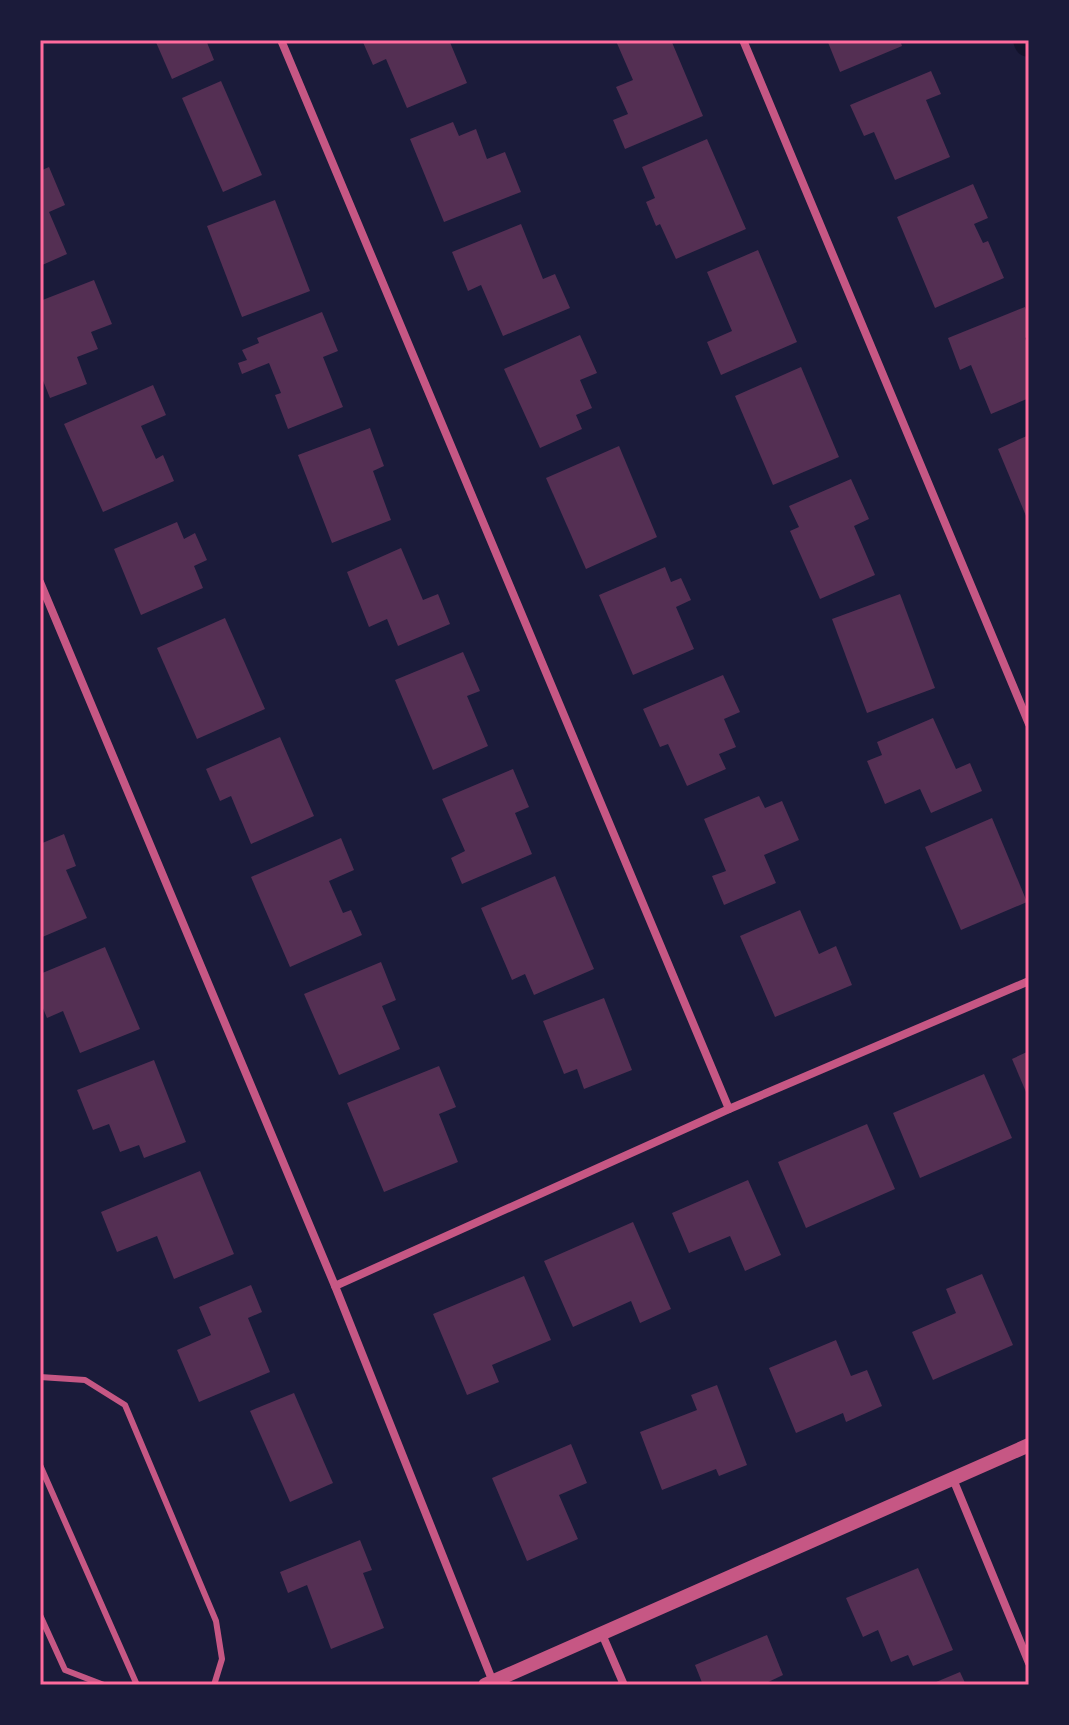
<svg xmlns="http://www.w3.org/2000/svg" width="1069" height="1725" font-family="Manrope,sans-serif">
  <rect width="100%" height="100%" fill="#1b1b3a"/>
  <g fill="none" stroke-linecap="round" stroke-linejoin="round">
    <path stroke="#12122b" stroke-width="30" d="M 1028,40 L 1029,42"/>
  </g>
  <g fill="#542f53">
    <path d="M 155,40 L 206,40 L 214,60 L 172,79 Z"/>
    <path d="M 362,40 L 449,40 L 467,83 L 407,108 L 386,59 L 373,65 Z"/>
    <path d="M 619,40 L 671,40 L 703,116 L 625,149 L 613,120 L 628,114 L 616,87 L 633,80 L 616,41 Z"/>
    <path d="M 827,40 L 900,40 L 902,46 L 840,72 Z"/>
    <path d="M 931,71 L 941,94 L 926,100 L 950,157 L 895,180 L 874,132 L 864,136 L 850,105 Z"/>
    <path d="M 221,81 L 262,175 L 223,192 L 182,98 Z"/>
    <path d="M 453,122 L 459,136 L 476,129 L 487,159 L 505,152 L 521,192 L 444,222 L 410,139 Z"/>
    <path d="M 707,139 L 746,229 L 676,259 L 660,224 L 656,226 L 646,202 L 655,198 L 642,167 Z"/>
    <path d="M 49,167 L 65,205 L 49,212 L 67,254 L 40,266 L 40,171 Z"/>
    <path d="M 973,184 L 988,218 L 974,224 L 983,243 L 988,241 L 1004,278 L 935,308 L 897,217 Z"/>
    <path d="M 275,200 L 310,291 L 242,317 L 207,226 Z"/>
    <path d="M 521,224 L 543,279 L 555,274 L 570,308 L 503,336 L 481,285 L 468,291 L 452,252 Z"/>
    <path d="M 758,250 L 797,342 L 721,375 L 707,342 L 732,331 L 707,272 Z"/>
    <path d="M 94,280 L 112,324 L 91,332 L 98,349 L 77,357 L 87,384 L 50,398 L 40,373 L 40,301 Z"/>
    <path d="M 1025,307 L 1029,318 L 1029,336 L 1025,338 L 1029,348 L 1029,398 L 991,414 L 971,365 L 960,370 L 948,338 Z"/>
    <path d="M 322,312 L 338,351 L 323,357 L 343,407 L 288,429 L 275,395 L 281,393 L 269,363 L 242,374 L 238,363 L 247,360 L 242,350 L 259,343 L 257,338 Z"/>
    <path d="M 580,335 L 597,373 L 580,380 L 592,408 L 576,415 L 582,429 L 540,448 L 504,369 Z"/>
    <path d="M 801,367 L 839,457 L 773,485 L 735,396 Z"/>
    <path d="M 153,385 L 166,415 L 141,426 L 156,459 L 163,455 L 174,481 L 103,512 L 64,424 Z"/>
    <path d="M 370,428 L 384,466 L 373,471 L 391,520 L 332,543 L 298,455 Z"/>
    <path d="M 1029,435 L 1029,523 L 998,449 Z"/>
    <path d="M 619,446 L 657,537 L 586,569 L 546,478 Z"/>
    <path d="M 851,479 L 869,519 L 854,526 L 875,575 L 820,599 L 790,531 L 799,527 L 789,506 Z"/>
    <path d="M 177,522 L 184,539 L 195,533 L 207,560 L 194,566 L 203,588 L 141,615 L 114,549 Z"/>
    <path d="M 401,548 L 423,600 L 438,594 L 450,624 L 398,646 L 387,619 L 369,627 L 347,572 Z"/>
    <path d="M 665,567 L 671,582 L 681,578 L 691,600 L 676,607 L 694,649 L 633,675 L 599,595 Z"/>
    <path d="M 900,594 L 935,688 L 867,713 L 832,619 Z"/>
    <path d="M 225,618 L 265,709 L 197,739 L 157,648 Z"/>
    <path d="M 463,652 L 480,691 L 467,696 L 488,746 L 433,770 L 395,680 Z"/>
    <path d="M 723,675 L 740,712 L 724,719 L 736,747 L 719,754 L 726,769 L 687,786 L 668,744 L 660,747 L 643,709 Z"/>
    <path d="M 933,718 L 956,769 L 970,763 L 982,791 L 931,813 L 920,789 L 885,804 L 867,761 L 882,755 L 877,742 Z"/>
    <path d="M 280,737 L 314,816 L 251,844 L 231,796 L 220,801 L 206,769 Z"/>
    <path d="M 513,769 L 529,807 L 515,813 L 532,854 L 462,884 L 451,858 L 465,851 L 442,799 Z"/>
    <path d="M 759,796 L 765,808 L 782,801 L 799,840 L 764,855 L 776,883 L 724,905 L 712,876 L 726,871 L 704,819 Z"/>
    <path d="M 992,818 L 1027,902 L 961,930 L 925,847 Z"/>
    <path d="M 64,834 L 76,866 L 66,870 L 87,918 L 40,938 L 40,844 Z"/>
    <path d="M 341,838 L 354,870 L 329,881 L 343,913 L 351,910 L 362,935 L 290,967 L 251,877 Z"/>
    <path d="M 555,876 L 594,969 L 534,995 L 525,974 L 512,980 L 481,908 Z"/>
    <path d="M 800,910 L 819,954 L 836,946 L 852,985 L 775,1017 L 740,936 Z"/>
    <path d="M 105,947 L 140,1029 L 80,1053 L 63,1011 L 47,1018 L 40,1001 L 40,974 Z"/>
    <path d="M 381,962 L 396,1000 L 382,1006 L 400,1049 L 339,1075 L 304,994 Z"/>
    <path d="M 604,998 L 632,1070 L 584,1089 L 577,1069 L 564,1074 L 543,1021 Z"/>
    <path d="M 1029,1051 L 1029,1099 L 1012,1059 Z"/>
    <path d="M 154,1060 L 186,1142 L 144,1158 L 139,1145 L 120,1152 L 109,1124 L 93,1130 L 77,1090 Z"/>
    <path d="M 439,1066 L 456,1107 L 439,1114 L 458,1162 L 384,1192 L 347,1103 Z"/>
    <path d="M 984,1074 L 1012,1138 L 920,1178 L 893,1113 Z"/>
    <path d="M 867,1124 L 895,1189 L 806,1228 L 778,1162 Z"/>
    <path d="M 200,1171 L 234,1254 L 174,1279 L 157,1236 L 117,1252 L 101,1212 Z"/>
    <path d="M 748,1180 L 781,1255 L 745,1271 L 730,1236 L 689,1253 L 672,1213 Z"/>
    <path d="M 633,1222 L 671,1309 L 640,1323 L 631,1301 L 573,1327 L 544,1261 Z"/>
    <path d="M 982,1274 L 1013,1345 L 933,1380 L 912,1332 L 956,1313 L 946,1289 Z"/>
    <path d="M 524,1276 L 551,1340 L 492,1365 L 499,1382 L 467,1395 L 433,1314 Z"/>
    <path d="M 251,1285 L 262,1312 L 248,1318 L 270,1372 L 199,1402 L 177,1350 L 211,1335 L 199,1307 Z"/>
    <path d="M 836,1340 L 851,1376 L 867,1370 L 882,1406 L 846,1422 L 843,1413 L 796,1433 L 769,1368 Z"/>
    <path d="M 717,1385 L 747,1465 L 719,1476 L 716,1469 L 662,1490 L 640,1432 L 697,1410 L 691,1395 Z"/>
    <path d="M 294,1393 L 333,1483 L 290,1502 L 250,1411 Z"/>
    <path d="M 571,1444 L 587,1483 L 559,1495 L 578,1539 L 527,1561 L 492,1478 Z"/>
    <path d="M 360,1540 L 372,1570 L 363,1573 L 384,1628 L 331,1649 L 307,1585 L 288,1593 L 280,1572 Z"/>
    <path d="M 918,1568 L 953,1650 L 913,1666 L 908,1655 L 891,1662 L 878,1630 L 863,1637 L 846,1598 Z"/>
    <path d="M 767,1635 L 783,1675 L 762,1685 L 703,1685 L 695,1665 Z"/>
    <path d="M 960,1672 L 966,1685 L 929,1685 Z"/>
  </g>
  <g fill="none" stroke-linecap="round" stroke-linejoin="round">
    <g stroke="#c65784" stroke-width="6">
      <path d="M 40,1377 L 85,1380 L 125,1405 L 216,1621 L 222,1659 L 214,1685"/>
      <path d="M 40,1465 L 137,1685"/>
      <path d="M 40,1615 L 65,1670 L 104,1685"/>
    </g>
    <g stroke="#c65784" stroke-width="8">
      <path d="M 281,40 L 729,1109"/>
      <path d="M 743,40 L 1029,724"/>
      <path d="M 40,582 L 335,1286 L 493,1682"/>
      <path d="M 335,1286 L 729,1109 L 1029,981"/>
      <path d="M 953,1479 L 1029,1663"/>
      <path d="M 602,1634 L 624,1685"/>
    </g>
    <path stroke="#c65784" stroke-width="14" d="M 485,1685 L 1029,1445"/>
  </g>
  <rect width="1069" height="1725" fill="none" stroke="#1b1b3a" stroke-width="84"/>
  <rect x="42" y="42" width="985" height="1641" fill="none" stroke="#ff6b9d" stroke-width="3"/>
</svg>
